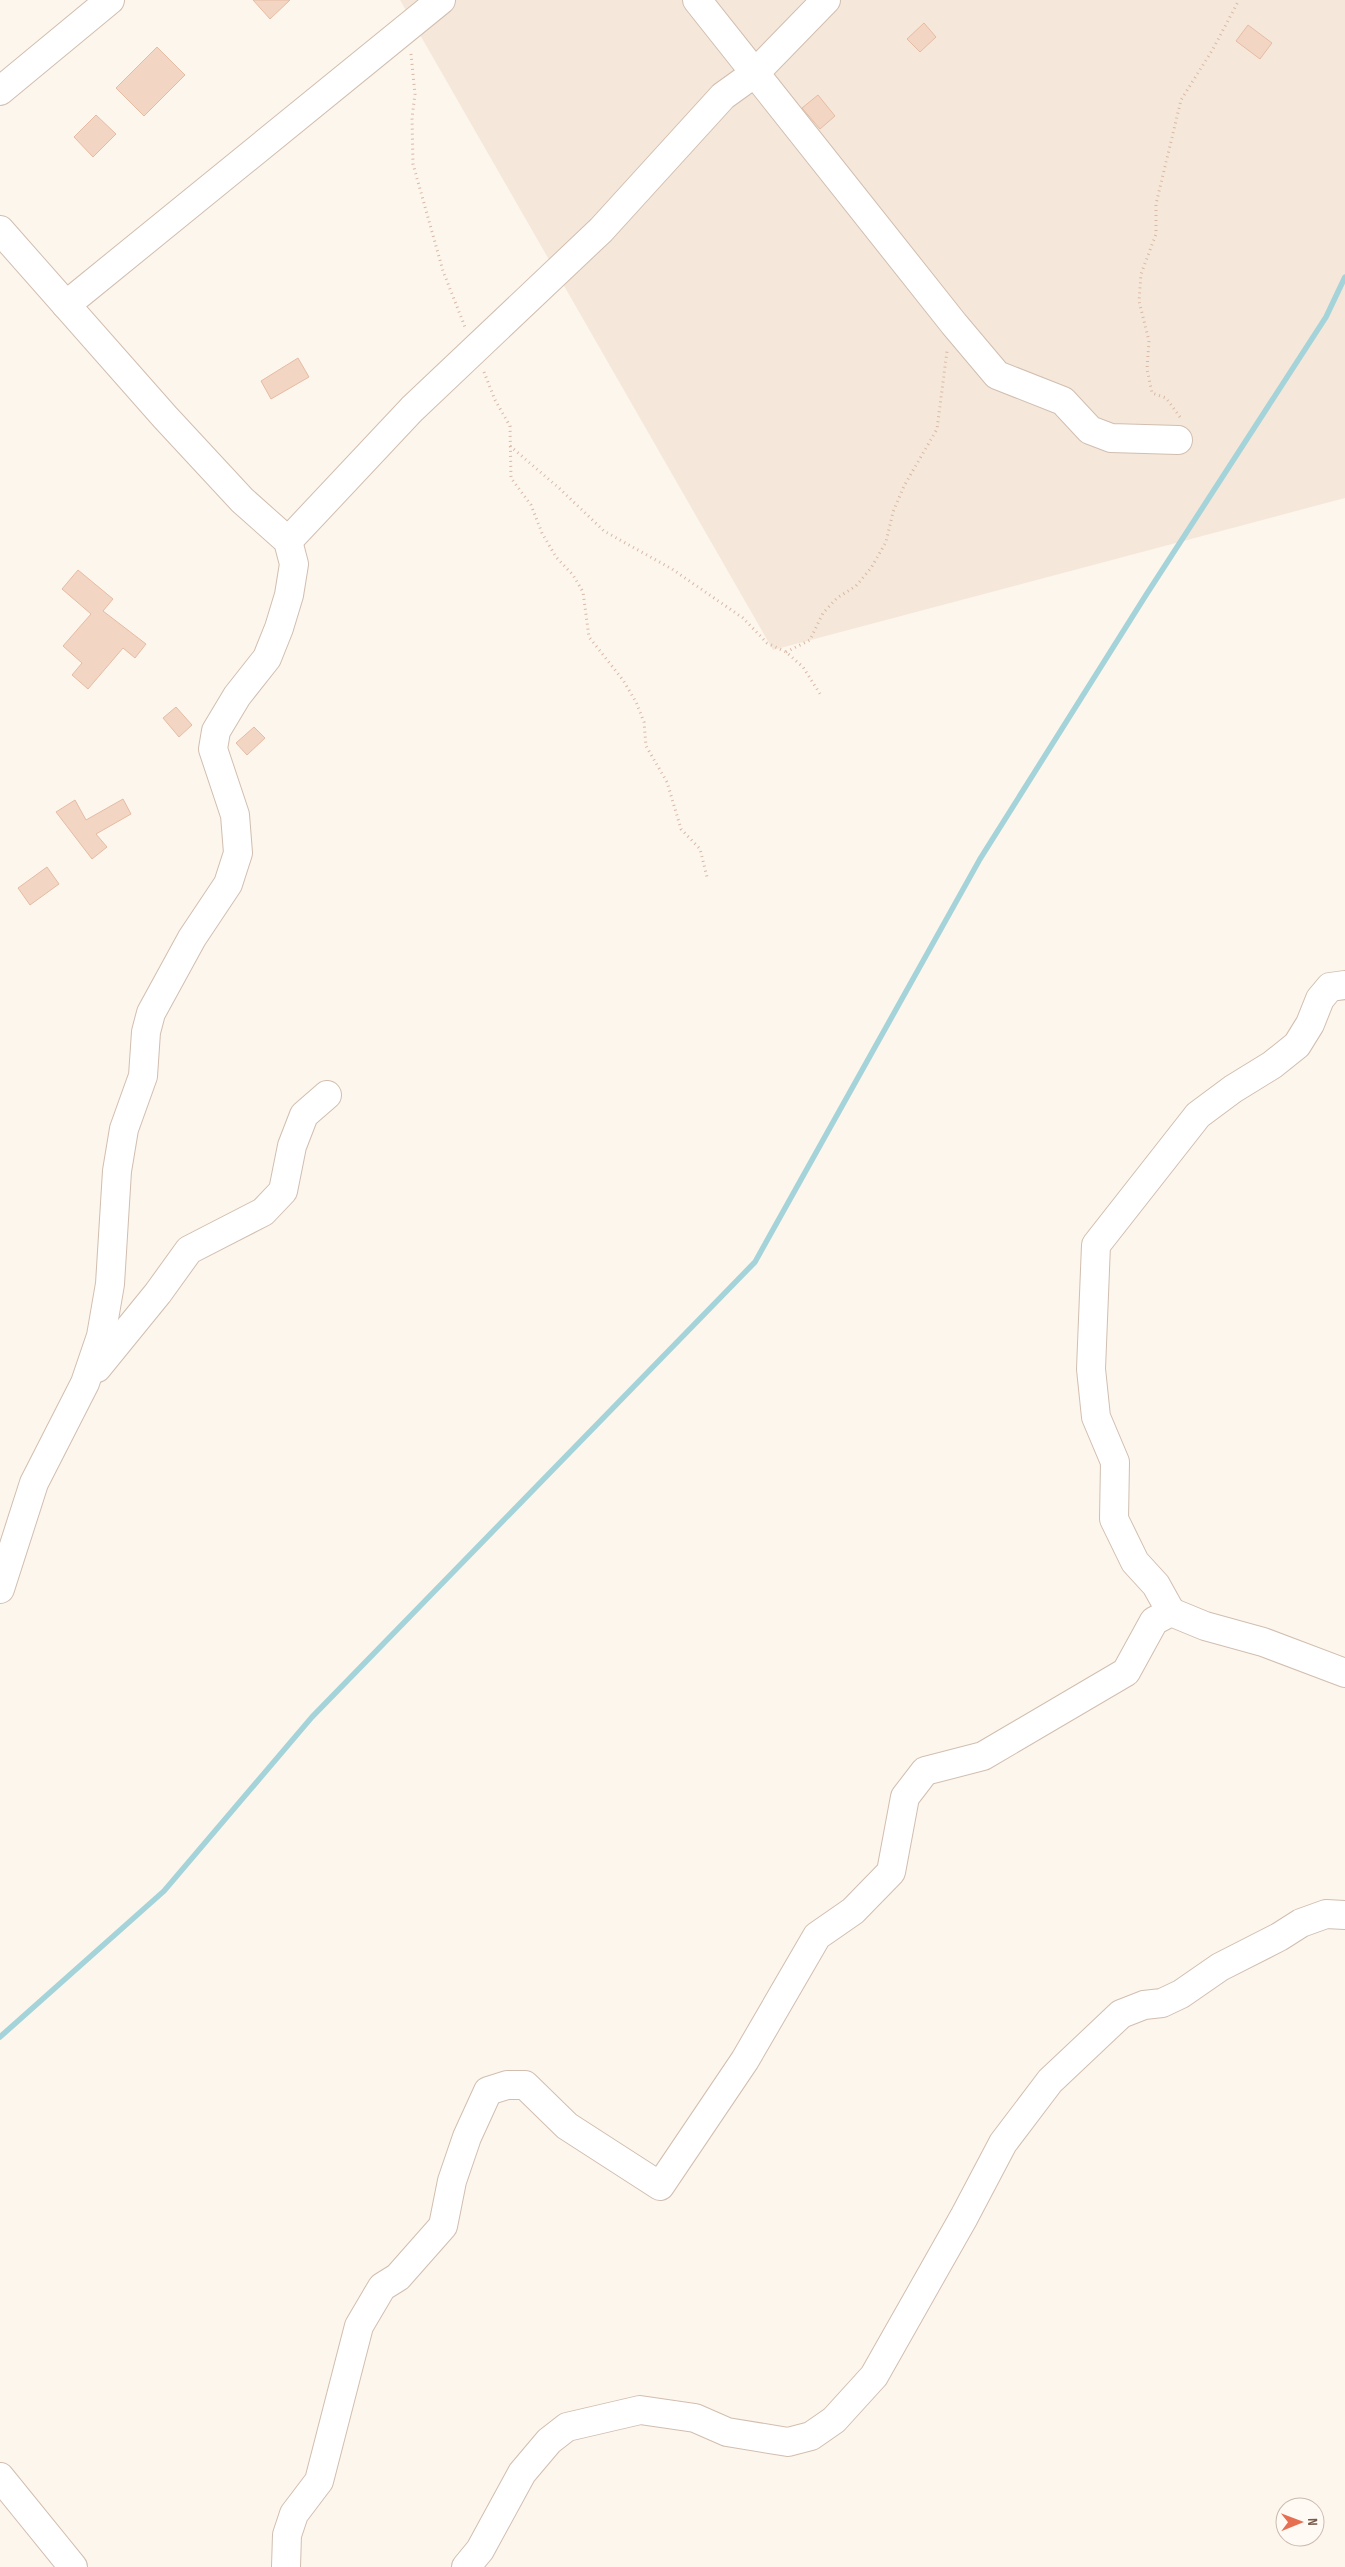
<svg xmlns="http://www.w3.org/2000/svg" width="1345" height="2567" font-family="'Sofia Sans Condensed',sans-serif">
  <rect width="100%" height="100%" fill="#fdf6ec"/>
  <path fill="#f5e8da" d="M 400,0 L 1345,0 L 1345,498 L 773,650 Z"/>
  <g fill="none" stroke-linecap="round" stroke-linejoin="round">
    <path stroke="#a5d3da" stroke-width="5.5" d="M 0,2037 L 164,1891 L 312,1717 L 755,1262 L 980,859 L 1146,595 L 1326,317 L 1345,277"/>
  </g>
  <g fill="#f3d5c3" stroke="#e6bba3">
    <path d="M 253,0 L 290,0 L 270,19 Z"/>
    <path d="M 924,23 L 936,37 L 920,52 L 907,39 Z"/>
    <path d="M 1248,25 L 1272,43 L 1260,59 L 1236,41 Z"/>
    <path d="M 157,47 L 185,75 L 144,116 L 116,88 Z"/>
    <path d="M 818,95 L 835,116 L 820,129 L 802,108 Z"/>
    <path d="M 96,115 L 116,134 L 93,157 L 74,137 Z"/>
    <path d="M 298,358 L 309,377 L 271,399 L 261,381 Z"/>
    <path d="M 78,570 L 113,599 L 103,611 L 146,644 L 135,658 L 123,648 L 88,689 L 72,675 L 82,663 L 63,646 L 91,614 L 62,589 Z"/>
    <path d="M 176,707 L 192,725 L 179,737 L 163,718 Z"/>
    <path d="M 254,727 L 265,738 L 247,755 L 236,743 Z"/>
    <path d="M 123,799 L 131,814 L 96,834 L 107,847 L 92,859 L 56,812 L 75,800 L 86,820 Z"/>
    <path d="M 47,867 L 59,884 L 30,905 L 18,888 Z"/>
  </g>
  <g fill="none" stroke-linecap="round" stroke-linejoin="round">
    <defs>
      <g id="minor">
        <path d="M 697,0 L 954,324 L 997,375 L 1063,401 L 1090,430 L 1111,438 L 1178,440"/>
        <path d="M 0,91 L 110,0"/>
        <path d="M 0,230 L 165,417 L 242,500 L 288,541 L 294,564 L 289,595 L 279,628 L 267,658 L 237,696 L 216,731 L 213,749 L 235,815 L 238,853 L 228,884 L 192,938 L 151,1013 L 146,1032 L 143,1076 L 124,1129 L 117,1171 L 110,1284 L 101,1336 L 85,1383 L 34,1483 L 0,1589"/>
        <path d="M 66,305 L 441,0"/>
        <path d="M 288,541 L 412,409 L 601,230 L 723,96 L 755,73 L 826,0"/>
        <path d="M 97,1368 L 158,1293 L 189,1250 L 263,1212 L 283,1191 L 292,1146 L 304,1115 L 327,1095"/>
        <path d="M 1171,1612 L 1156,1585 L 1135,1562 L 1114,1519 L 1115,1462 L 1096,1417 L 1091,1369 L 1096,1245 L 1198,1115 L 1233,1089 L 1272,1065 L 1297,1045 L 1310,1024 L 1320,999 L 1330,987 L 1345,985"/>
        <path d="M 0,2477 L 73,2567"/>
        <path d="M 286,2567 L 287,2535 L 294,2514 L 319,2481 L 359,2326 L 382,2287 L 398,2277 L 443,2226 L 452,2181 L 467,2137 L 488,2091 L 507,2085 L 525,2085 L 567,2126 L 660,2186 L 745,2060 L 817,1936 L 853,1911 L 891,1872 L 905,1797 L 925,1771 L 983,1756 L 1126,1672 L 1154,1621 L 1171,1612 L 1205,1626 L 1263,1642 L 1345,1673"/>
        <path d="M 466,2567 L 480,2550 L 522,2473 L 549,2441 L 567,2427 L 640,2410 L 695,2418 L 727,2432 L 788,2442 L 811,2436 L 834,2420 L 874,2376 L 964,2217 L 1003,2143 L 1050,2081 L 1121,2014 L 1144,2005 L 1162,2003 L 1181,1994 L 1220,1967 L 1279,1937 L 1301,1923 L 1326,1914 L 1345,1915"/>
      </g>
    </defs>
    <use href="#minor" stroke="#d1beb0" stroke-width="30"/>
    <g stroke="#d9b8a5" stroke-width="3" stroke-dasharray="1 4" stroke-linecap="butt">
      <path d="M 411,54 L 415,94 L 412,118 L 413,164 L 443,271 L 465,327"/>
      <path d="M 484,372 L 495,400 L 510,426 L 511,478 L 531,505 L 542,533 L 556,557 L 573,575 L 583,592 L 589,637 L 623,680 L 636,702 L 644,722 L 646,746 L 667,782 L 681,829 L 700,849 L 707,877"/>
      <path d="M 1180,417 L 1166,398 L 1152,393 L 1147,369 L 1149,341 L 1139,301 L 1141,274 L 1156,234 L 1156,204 L 1181,100 L 1213,49 L 1239,0"/>
      <path d="M 510,446 L 559,488 L 604,531 L 672,569 L 743,618 L 767,643 L 786,652 L 803,667 L 822,697"/>
      <path d="M 786,652 L 810,640 L 823,613 L 837,598 L 856,586 L 871,568 L 886,542 L 893,512 L 904,486 L 937,429 L 947,351"/>
    </g>
    <use href="#minor" stroke="#fff" stroke-width="28"/>
  </g>
  <g transform="translate(1300 2522) rotate(89)"><circle r="24" fill="#fffaf3" stroke="#cabbb1"/>
  <path d="M0-4L9 19L0 12L-9 19Z" fill="#e76f51"/>
  <text y="-8" font-size="14" font-weight="bold" text-anchor="middle" fill="#7a5c4d">N</text>
  </g>
</svg>
